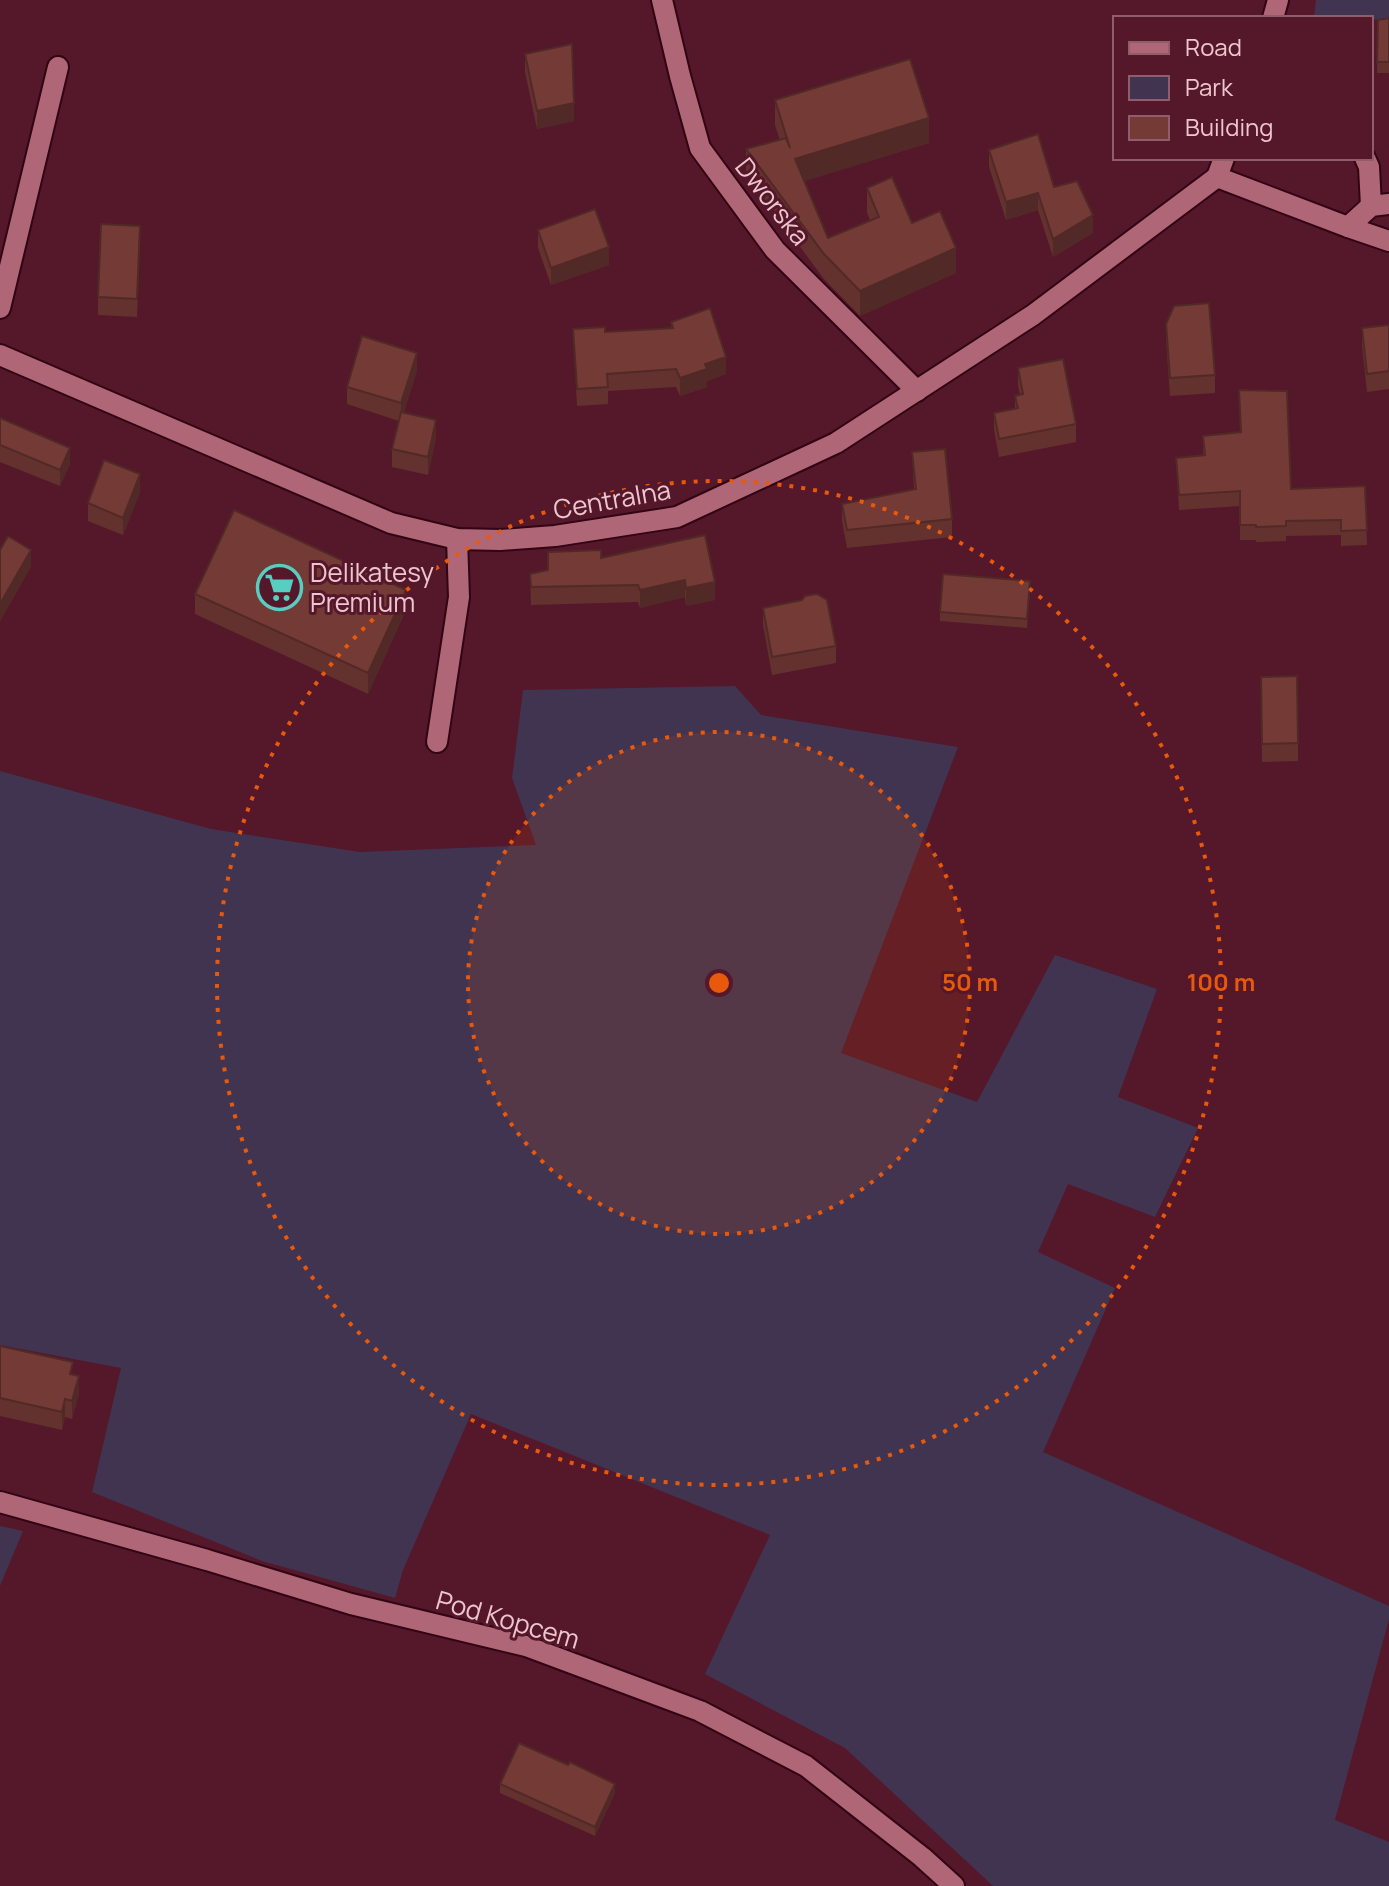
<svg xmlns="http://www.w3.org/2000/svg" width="1389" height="1886" font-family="Manrope,sans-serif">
  <rect width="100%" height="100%" fill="#55172a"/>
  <g fill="#413451">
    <path d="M 1316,0 L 1389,0 L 1389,18 L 1371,20 L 1371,18 L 1314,18 Z"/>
    <path d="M 735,686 L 761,715 L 958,747 L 841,1053 L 977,1102 L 1055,955 L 1157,989 L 1118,1097 L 1198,1128 L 1155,1217 L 1068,1184 L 1038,1252 L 1115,1288 L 1043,1452 L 1389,1606 L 1389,1619 L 1335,1820 L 1389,1842 L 1389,1886 L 993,1886 L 845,1748 L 705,1674 L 770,1535 L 471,1414 L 403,1570 L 395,1598 L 262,1561 L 92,1492 L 121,1368 L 0,1345 L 0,771 L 211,829 L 360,852 L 536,845 L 512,778 L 523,690 Z"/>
    <path d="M 0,1526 L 23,1531 L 0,1586 Z"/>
  </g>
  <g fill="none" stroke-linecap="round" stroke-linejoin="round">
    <defs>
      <g id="minor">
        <path d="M 662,0 L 680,76 L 700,148 L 775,250 L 917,391"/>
        <path d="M 1273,18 L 1278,0"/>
        <path d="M 1365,158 L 1369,167 L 1371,206"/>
        <path d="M 1217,177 L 1348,227 L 1389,241"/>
        <path d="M 1217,177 L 1224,158"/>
        <path d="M 1348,227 L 1371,206 L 1389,204"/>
        <path d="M 0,308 L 58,67"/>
        <path d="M 0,355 L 391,523 L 457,539 L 500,540 L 555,536 L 677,517 L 836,443 L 1033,315 L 1217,177"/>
        <path d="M 437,742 L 459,597 L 457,539"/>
        <path d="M 0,1502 L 207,1560 L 351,1604 L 526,1646 L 700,1711 L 806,1766 L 922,1857 L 954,1886"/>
      </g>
    </defs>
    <use href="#minor" stroke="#320414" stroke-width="24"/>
    <use href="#minor" stroke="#af6778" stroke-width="20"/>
  </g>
  <g fill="#64322e">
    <path d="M 1389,18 L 1389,73 L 1377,73 L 1378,20 Z"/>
    <path d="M 525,54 L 574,121 L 537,129 L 525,72 Z"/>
    <path d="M 775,100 L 929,143 L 804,181 L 828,238 L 870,220 L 867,213 L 867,188 L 912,223 L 956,273 L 860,316 L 824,279 L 746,174 L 746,149 L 780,140 L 775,125 Z"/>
    <path d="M 989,150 L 1054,187 L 1093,233 L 1053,257 L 1038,210 L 1006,220 L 989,167 Z"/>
    <path d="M 538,230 L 609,265 L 551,285 L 538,248 Z"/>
    <path d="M 140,244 L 137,317 L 98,315 L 98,297 Z"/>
    <path d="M 671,322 L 726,374 L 707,381 L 707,387 L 680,396 L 676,387 L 608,391 L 608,404 L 577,406 L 573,329 L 605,332 L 671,328 Z"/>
    <path d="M 1166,324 L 1215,375 L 1215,393 L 1170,396 L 1166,341 Z"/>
    <path d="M 1389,325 L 1389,389 L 1367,392 L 1362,346 L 1362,328 Z"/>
    <path d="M 1018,368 L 1076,424 L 1076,442 L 999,457 L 994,430 L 994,413 L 1015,408 L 1015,396 L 1020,395 L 1018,386 Z"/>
    <path d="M 417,370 L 404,412 L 436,438 L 428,475 L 392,467 L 392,449 L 399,421 L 347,404 L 347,387 Z"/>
    <path d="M 1239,390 L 1291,489 L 1365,486 L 1367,545 L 1341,546 L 1341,535 L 1286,536 L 1286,541 L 1256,542 L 1256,540 L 1240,540 L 1240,506 L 1179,510 L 1176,458 L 1203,455 L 1203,436 L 1240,433 Z"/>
    <path d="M 0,418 L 70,464 L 60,486 L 0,462 Z"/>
    <path d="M 912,452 L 952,519 L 952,537 L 847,548 L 842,521 L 842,504 L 914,489 Z"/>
    <path d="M 140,492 L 123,535 L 88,521 L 88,503 Z"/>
    <path d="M 705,535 L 715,600 L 686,606 L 685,597 L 640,608 L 638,602 L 531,605 L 530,574 L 548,570 L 548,552 L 601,558 Z"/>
    <path d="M 1030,590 L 1027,628 L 940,621 L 940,612 Z"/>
    <path d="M 195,594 L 406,610 L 368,694 L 195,614 Z"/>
    <path d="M 802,600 L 836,646 L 836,663 L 772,675 L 763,625 L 763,608 Z"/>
    <path d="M 1261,677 L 1298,743 L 1298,761 L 1262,762 Z"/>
    <path d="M 0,1346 L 73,1375 L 79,1394 L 72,1419 L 65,1417 L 62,1430 L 0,1416 Z"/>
    <path d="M 500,1784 L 615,1793 L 595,1836 L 500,1793 Z"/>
  </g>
  <g fill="#512926">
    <path d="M 574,103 L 574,121 L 537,129 L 537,111 Z"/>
    <path d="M 929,118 L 929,143 L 795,184 L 795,159 Z"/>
    <path d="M 1038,193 L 1038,210 L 1006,220 L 1006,202 Z"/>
    <path d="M 1093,215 L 1093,233 L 1053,257 L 1053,239 Z"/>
    <path d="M 609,247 L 609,265 L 551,285 L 551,268 Z"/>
    <path d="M 956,248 L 956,273 L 860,316 L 860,291 Z"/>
    <path d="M 417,353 L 417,370 L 401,421 L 401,403 Z"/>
    <path d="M 726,357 L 726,374 L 707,381 L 707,387 L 680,396 L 680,378 L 705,364 Z"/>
    <path d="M 436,420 L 436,438 L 428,475 L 428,457 Z"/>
    <path d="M 70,448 L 70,464 L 60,486 L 60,470 Z"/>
    <path d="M 140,474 L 140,492 L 123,535 L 123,518 Z"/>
    <path d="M 31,550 L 31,567 L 0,622 L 0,604 Z"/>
    <path d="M 685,580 L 685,597 L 640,608 L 640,590 Z"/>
    <path d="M 715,582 L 715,600 L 686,606 L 686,588 Z"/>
    <path d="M 406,590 L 406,610 L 368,694 L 368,673 Z"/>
    <path d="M 79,1376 L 79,1394 L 72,1419 L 72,1401 Z"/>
    <path d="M 65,1399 L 65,1417 L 62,1430 L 62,1412 Z"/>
    <path d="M 615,1784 L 615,1793 L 595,1836 L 595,1827 Z"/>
  </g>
  <g fill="#743a36" stroke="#512926" stroke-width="2">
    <path d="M 1389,18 L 1389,62 L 1377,62 L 1378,20 Z"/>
    <path d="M 572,44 L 574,103 L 537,111 L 525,54 Z"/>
    <path d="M 910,59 L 929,118 L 795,159 L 828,238 L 879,217 L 867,188 L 892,177 L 912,223 L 940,211 L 956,248 L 860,291 L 824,254 L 746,149 L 786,138 L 790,148 L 775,100 Z"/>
    <path d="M 1038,134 L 1054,187 L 1077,181 L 1093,215 L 1053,239 L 1038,193 L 1006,202 L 989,150 Z"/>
    <path d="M 595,209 L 609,247 L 551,268 L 538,230 Z"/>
    <path d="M 101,224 L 140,226 L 137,299 L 98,297 Z"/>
    <path d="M 1209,303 L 1215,375 L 1170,378 L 1166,324 L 1174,306 Z"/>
    <path d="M 710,308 L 726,357 L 705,364 L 707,369 L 680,378 L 676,369 L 607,374 L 608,387 L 577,389 L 573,329 L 605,327 L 605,332 L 673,328 L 671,322 Z"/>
    <path d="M 1389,325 L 1389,371 L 1367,374 L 1362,328 Z"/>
    <path d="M 362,336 L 417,353 L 401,403 L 347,387 Z"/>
    <path d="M 1063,359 L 1076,424 L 999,439 L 994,413 L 1018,408 L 1015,396 L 1023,394 L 1018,368 Z"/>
    <path d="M 1239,390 L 1287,391 L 1291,489 L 1365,486 L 1367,530 L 1341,531 L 1341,520 L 1286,521 L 1286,526 L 1256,527 L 1256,525 L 1240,525 L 1240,491 L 1179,495 L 1176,458 L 1205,455 L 1203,436 L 1241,432 Z"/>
    <path d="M 401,412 L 436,420 L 428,457 L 392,449 Z"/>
    <path d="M 0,418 L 70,448 L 60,470 L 0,445 Z"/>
    <path d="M 945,449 L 952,519 L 847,530 L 842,504 L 916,489 L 912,452 Z"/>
    <path d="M 104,460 L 140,474 L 123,518 L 88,503 Z"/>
    <path d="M 234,510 L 406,590 L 368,673 L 195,594 Z"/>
    <path d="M 705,535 L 715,582 L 686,588 L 685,580 L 640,590 L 638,585 L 531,587 L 530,574 L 548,570 L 548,552 L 601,550 L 601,558 Z"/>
    <path d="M 8,536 L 31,550 L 0,604 L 0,550 Z"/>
    <path d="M 943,574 L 1030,581 L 1027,619 L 940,612 Z"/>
    <path d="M 817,594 L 827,600 L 836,646 L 772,657 L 763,608 L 802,600 L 805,596 Z"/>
    <path d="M 1297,676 L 1298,743 L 1262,744 L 1261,677 Z"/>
    <path d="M 0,1346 L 73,1362 L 70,1374 L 79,1376 L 72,1401 L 65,1399 L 62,1412 L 0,1398 Z"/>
    <path d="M 519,1743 L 568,1765 L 570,1762 L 615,1784 L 595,1827 L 500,1784 Z"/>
  </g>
  <circle cx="719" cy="983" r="251" fill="#e8590c" fill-opacity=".12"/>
  <g fill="none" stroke="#e8590c" stroke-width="4" stroke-dasharray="4 8">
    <circle cx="719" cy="983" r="251"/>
    <circle cx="719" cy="983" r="502"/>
  </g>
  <defs>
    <symbol id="supermarket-ring" viewBox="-11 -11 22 22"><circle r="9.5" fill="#55172a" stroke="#58cec0" stroke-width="1.5"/><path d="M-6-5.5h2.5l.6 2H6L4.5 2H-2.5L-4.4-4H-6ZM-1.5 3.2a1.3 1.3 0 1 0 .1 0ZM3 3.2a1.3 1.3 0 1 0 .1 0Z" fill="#58cec0"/></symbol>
  </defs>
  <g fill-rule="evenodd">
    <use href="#supermarket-ring" x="254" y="562" width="51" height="51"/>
  </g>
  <g text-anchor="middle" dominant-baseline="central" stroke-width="6" stroke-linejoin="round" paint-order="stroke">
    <g font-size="26" fill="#eec6cd" stroke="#55172a">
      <text transform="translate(773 201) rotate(52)">Dworska</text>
      <text transform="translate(612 499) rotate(-10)">Centralna</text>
      <text transform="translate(508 1619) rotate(16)">Pod Kopcem</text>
    </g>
    <g font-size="26" fill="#eec6cd" stroke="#55172a" text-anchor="start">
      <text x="310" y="572">Delikatesy<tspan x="310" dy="30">Premium</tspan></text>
    </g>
  </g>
  <circle cx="719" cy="983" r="12" fill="#e8590c" stroke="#55172a" stroke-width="4"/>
  <g font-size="24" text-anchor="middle" font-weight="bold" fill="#e8590c" stroke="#55172a" stroke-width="6" stroke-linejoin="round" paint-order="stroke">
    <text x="970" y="991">50 m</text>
    <text x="1221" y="991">100 m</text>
  </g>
  <rect x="1113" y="16" width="260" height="144" fill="#55172a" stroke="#925d6b" stroke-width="2"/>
  <rect x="1129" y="42" width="40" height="12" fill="#af6778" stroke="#925d6b" stroke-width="2"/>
  <text x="1185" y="56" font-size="24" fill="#eec6cd">Road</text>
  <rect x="1129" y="76" width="40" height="24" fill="#413451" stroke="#925d6b" stroke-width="2"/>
  <text x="1185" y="96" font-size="24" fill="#eec6cd">Park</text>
  <rect x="1129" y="116" width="40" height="24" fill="#743a36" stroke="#925d6b" stroke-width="2"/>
  <text x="1185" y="136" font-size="24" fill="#eec6cd">Building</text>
</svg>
